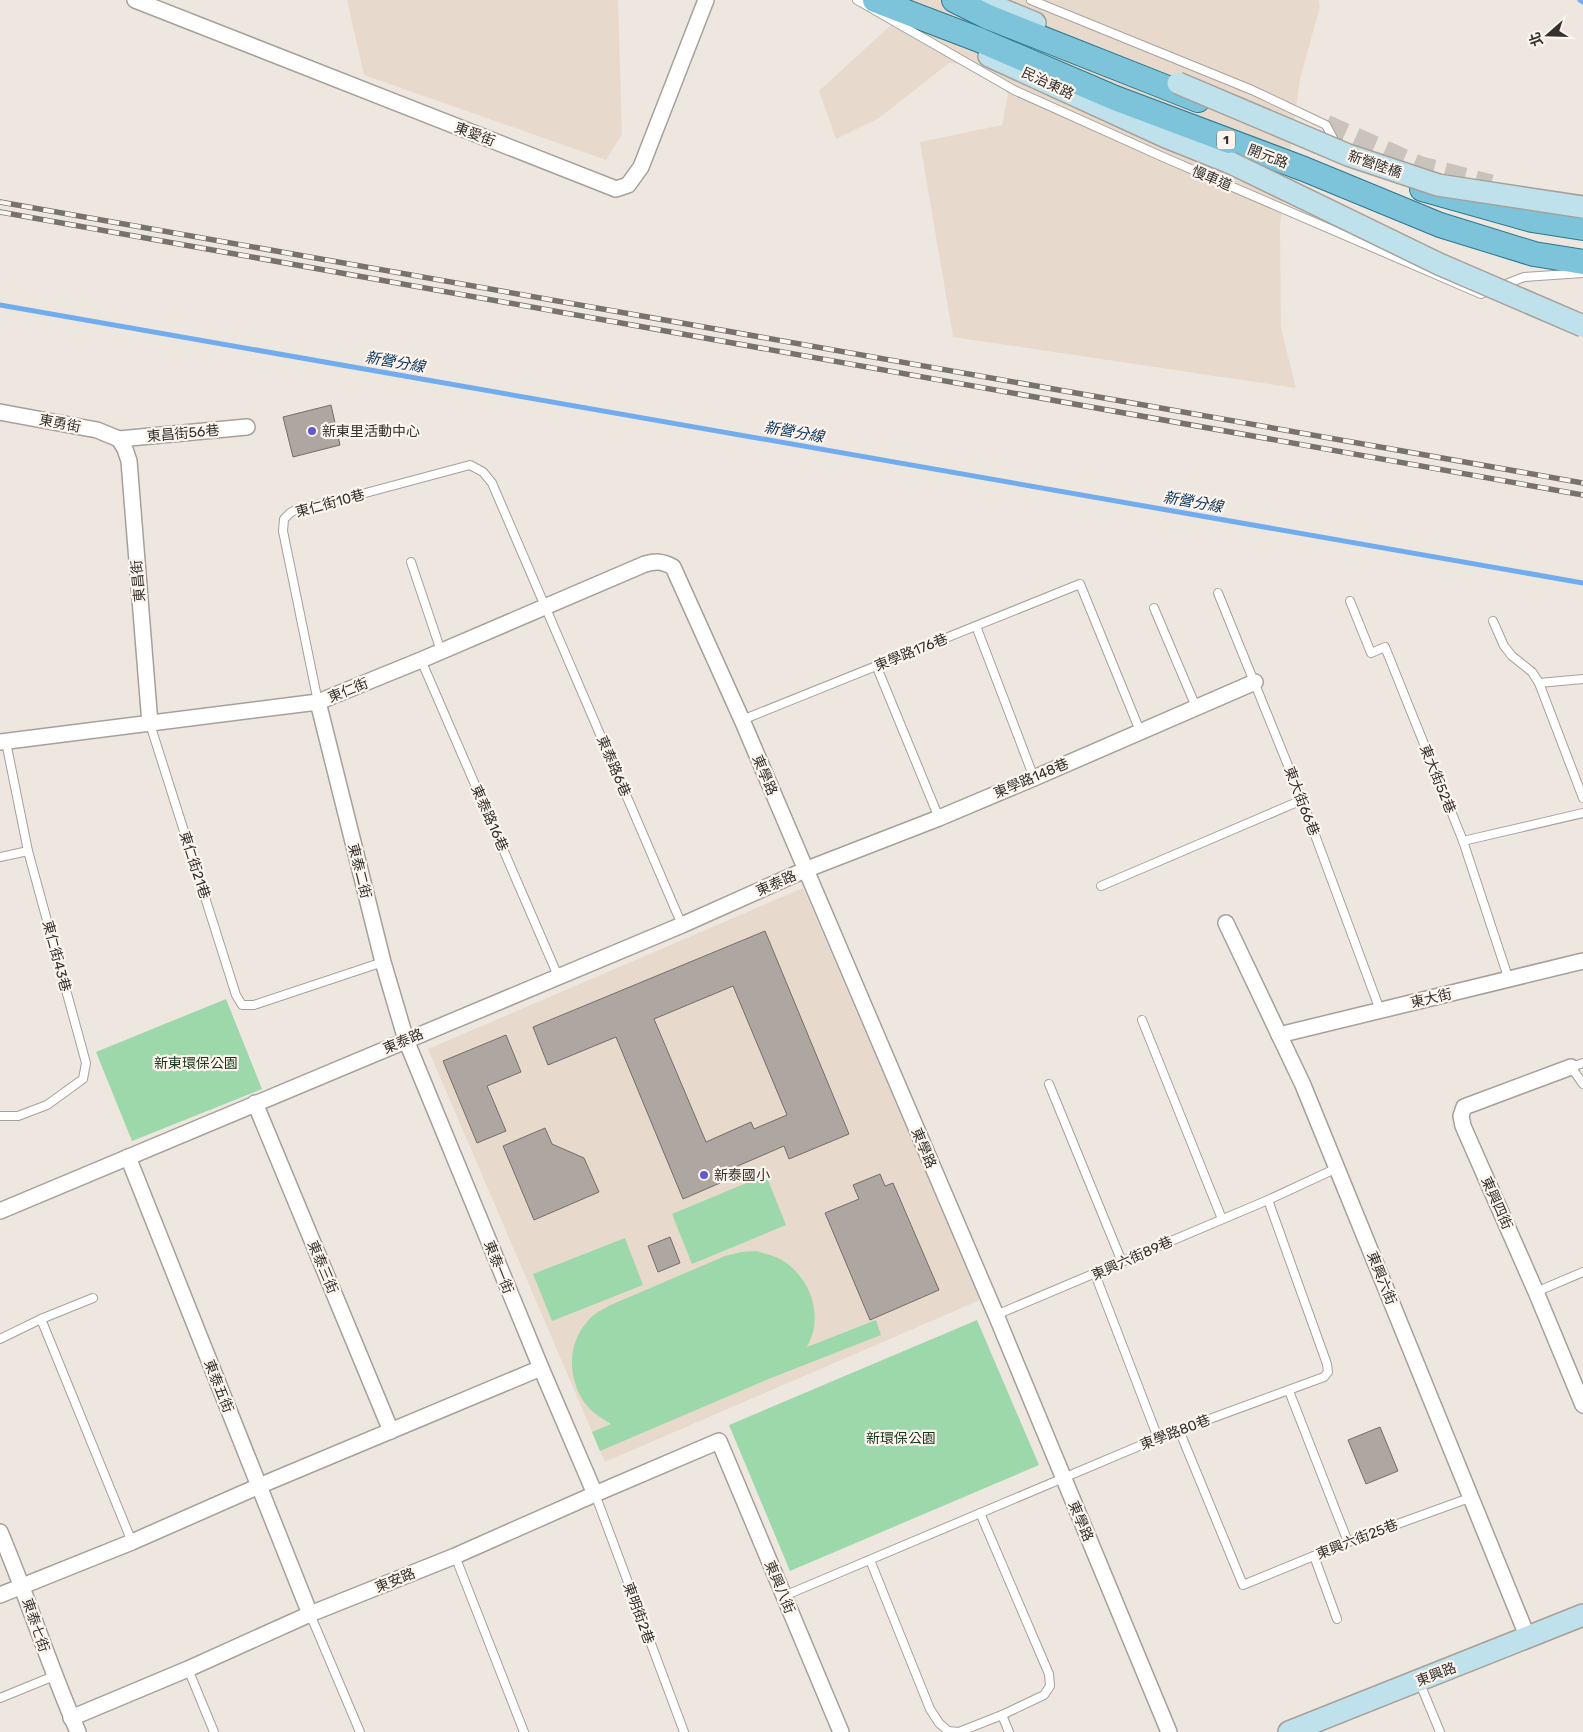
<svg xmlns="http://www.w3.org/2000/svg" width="1583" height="1732" font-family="Rubik,'Noto Sans TC',sans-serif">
<rect width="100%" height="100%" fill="#eee7e0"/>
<g fill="#e7dacd">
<path d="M347,0H618L622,134L606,160L364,75Z"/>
<path d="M912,0H1319L1320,7L1300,79L1280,225L1281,328L1296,388L953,337L920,142L1002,125L1008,94L984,65L949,63L879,118L836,139L819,91L892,24Z"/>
<path d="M803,888L980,1300L605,1462L428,1049Z"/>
</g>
<g fill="#9dd8aa">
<path d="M226,999L262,1089L132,1141L96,1052Z"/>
<path d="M766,1175L786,1225L692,1264L672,1214Z"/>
<path d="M625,1238L643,1285L552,1321L533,1274Z"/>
<path d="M757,1251C765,1254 773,1255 780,1259C805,1273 820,1303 813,1332C812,1337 809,1342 807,1347L876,1320L881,1335L771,1378L600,1451L592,1432L611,1424C601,1418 591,1412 584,1402C568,1378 567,1344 587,1322C594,1313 603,1309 613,1304L725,1256L741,1252Z"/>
<path d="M977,1320L1039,1465L790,1571L729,1425Z"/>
</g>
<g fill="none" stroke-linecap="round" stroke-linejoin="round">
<g stroke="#71acef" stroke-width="5">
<path d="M1580,0L1583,2"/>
<path d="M0,305L1583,583"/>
</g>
</g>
<g fill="#aea7a1" stroke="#746d67" fill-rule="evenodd">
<path d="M331,405L340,445L293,457L283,417Z"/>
<path d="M765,931L849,1134L789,1159L784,1146L717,1175L720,1183L683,1199L616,1037L548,1065L533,1027ZM733,986L787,1115L754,1129L751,1122L706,1142L654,1019Z"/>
<path d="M506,1035L521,1072L487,1086L506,1131L477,1143L443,1061Z"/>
<path d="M545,1128L552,1144L584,1158L599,1192L534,1220L503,1146Z"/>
<path d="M880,1174L885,1186L893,1183L939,1290L870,1320L825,1213L859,1199L853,1185Z"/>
<path d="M670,1237L680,1263L658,1272L648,1246Z"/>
<path d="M1380,1427L1398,1471L1366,1484L1348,1440Z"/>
</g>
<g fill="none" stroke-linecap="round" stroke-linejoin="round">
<path stroke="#c9c3bc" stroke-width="21" stroke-dasharray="21 11" stroke-linecap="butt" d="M1326,125L1421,167L1491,185"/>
<g stroke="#a7a09a" stroke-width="10">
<g id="lane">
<path d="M857,0L1014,90L1163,157L1481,294L1490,290"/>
<path d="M1031,0L1252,90L1326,125L1335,142L1339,143"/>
<path d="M1501,286L1524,277L1583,273"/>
<path d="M411,562L441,651"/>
<path d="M1218,593L1302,800L1380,1010"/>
<path d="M1350,601L1371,653L1385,647L1463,841L1509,980"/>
<path d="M1154,608L1196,707"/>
<path d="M1493,621L1504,646L1512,656L1532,672L1539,683L1583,798"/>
<path d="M976,626L1034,778"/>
<path d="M421,660L558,976"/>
<path d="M876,665L939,818"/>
<path d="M1539,683L1583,679"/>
<path d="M318,702L283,531L284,519L290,513L297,509L358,495L470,465L483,472L492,483L682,925"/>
<path d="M742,720L1080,584L1140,731"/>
<path d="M150,724L236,995L242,1005H254L383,962"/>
<path d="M1463,841L1583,813"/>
<path d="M0,857L28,851"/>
<path d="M1101,886L1302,800"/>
<path d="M1142,1020L1222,1219"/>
<path d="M1583,1063L1571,1067L1583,1084"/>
<path d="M1049,1084L1122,1262"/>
<path d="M0,1116H18L47,1105L83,1079L86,1063L28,851L6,742"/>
<path d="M1095,1274L1158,1438"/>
<path d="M1536,1292L1583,1272"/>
<path d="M996,1315L1268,1200L1337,1168"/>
<path d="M41,1319L132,1542"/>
<path d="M0,1339L41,1319L93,1298"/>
<path d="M1289,1391L1348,1542"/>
<path d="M1179,1430L1243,1585L1348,1542L1472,1497"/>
<path d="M595,1494L684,1732"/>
<path d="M455,1556L524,1732"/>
<path d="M1314,1556L1337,1619"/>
<path d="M870,1560L930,1709L939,1723L948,1731L959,1732L1002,1715L1044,1695L1050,1686L1049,1674L980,1513"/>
<path d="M784,1596L1158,1438L1324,1377L1328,1372L1327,1364L1268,1200"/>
<path d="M310,1614L360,1732"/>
<path d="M188,1669L214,1732"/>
<path d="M1419,1681L1440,1732"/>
<path d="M0,1698L54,1676"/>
<path d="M1002,1715L1009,1732"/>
</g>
</g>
<g stroke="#a7a09a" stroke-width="18">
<g id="street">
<path d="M135,0L616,189L628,185L641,167L706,0"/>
<path d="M0,412L97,430L119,439L247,427"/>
<path d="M119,439L125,449L129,461L150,724"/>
<path d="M318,702L383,962L406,1040L541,1368L595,1494"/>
<path d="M0,742L318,702L421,660L645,564C656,561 662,561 673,567L742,720L996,1315L1169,1732"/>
<path d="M1226,923L1303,1085L1528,1638"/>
<path d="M1279,1035L1583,961"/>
<path d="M1571,1067L1464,1107L1461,1116L1463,1126L1536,1292L1583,1405"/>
<path d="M255,1103L391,1431"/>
<path d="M128,1157L310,1614"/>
<path d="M0,1211L682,925L805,870L939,818L1034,778L1255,682"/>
<path d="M0,1532C28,1598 49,1666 78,1732"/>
<path d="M0,1595L132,1542L259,1486L541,1368"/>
<path d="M71,1718L188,1669L310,1614L455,1556L595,1494L719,1441L841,1732"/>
</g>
</g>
<g stroke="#a7a09a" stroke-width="24">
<g id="secondary">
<path d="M979,0L1035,23"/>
<path d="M989,56L1166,137L1231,163"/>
<path d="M1289,1732L1583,1615"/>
</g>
</g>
<g stroke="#2b768e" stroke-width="26">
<g id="primary">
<path d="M875,0L977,39L1115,98L1304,169L1440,225L1534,254L1583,262"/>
<path d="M954,0L988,17L1198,100"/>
<path d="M1422,189L1532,220L1583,228"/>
</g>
</g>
<use href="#lane" stroke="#fff" stroke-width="8"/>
<use href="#street" stroke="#fff" stroke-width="15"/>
<use href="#secondary" stroke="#bee1ec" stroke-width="21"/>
<use href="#primary" stroke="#7dc3da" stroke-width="24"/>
<g stroke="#76726d" stroke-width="5.5">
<g id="rail">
<path d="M0,202L1583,483"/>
<path d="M0,212L1583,495"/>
</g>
</g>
<use href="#rail" stroke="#fcf4ed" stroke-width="4" stroke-dasharray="11" stroke-linecap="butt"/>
<g stroke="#a7a09a" stroke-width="24" stroke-linecap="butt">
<g id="secondary-bridge">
<path d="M1178,83L1348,155L1438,185L1583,207"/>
<path d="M1231,163L1439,264L1583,326"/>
</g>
</g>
<use href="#secondary-bridge" stroke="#bee1ec" stroke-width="21"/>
</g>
<g fill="#5b5ad2" stroke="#fcf4ed" stroke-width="2">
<circle cx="312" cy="431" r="5"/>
<circle cx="704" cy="1175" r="5"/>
</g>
<g text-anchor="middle" stroke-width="4.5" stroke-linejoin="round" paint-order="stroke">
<rect fill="#fcf4ed" stroke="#706c67" stroke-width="1" x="1217" y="130.5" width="18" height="19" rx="4"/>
<g font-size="12" font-weight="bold" fill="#34312e">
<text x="1226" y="144">1</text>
</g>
<g font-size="14" fill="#34312e" stroke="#fcf4ed">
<text transform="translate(1048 83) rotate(25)" y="5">民治東路</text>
<text transform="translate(475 134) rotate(21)" y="5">東愛街</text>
<text transform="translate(1268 156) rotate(21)" y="5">開元路</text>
<text transform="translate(1375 164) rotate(19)" y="5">新營陸橋</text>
<text transform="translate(1212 178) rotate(23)" y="5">慢車道</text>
<text transform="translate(60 423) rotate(11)" y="5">東勇街</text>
<text transform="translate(183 433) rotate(-5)" y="5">東昌街56巷</text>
<text transform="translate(330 503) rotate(-15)" y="5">東仁街10巷</text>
<text transform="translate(138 581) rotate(-95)" y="5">東昌街</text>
<text transform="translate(911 652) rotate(-22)" y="5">東學路176巷</text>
<text transform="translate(348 690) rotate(-22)" y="5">東仁街</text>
<text transform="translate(614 766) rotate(67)" y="5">東泰路6巷</text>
<text transform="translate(765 775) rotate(67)" y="5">東學路</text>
<text transform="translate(1031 778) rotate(-23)" y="5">東學路148巷</text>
<text transform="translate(1438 779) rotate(68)" y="5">東大街52巷</text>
<text transform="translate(1302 801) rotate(69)" y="5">東大街66巷</text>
<text transform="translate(490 818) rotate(66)" y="5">東泰路16巷</text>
<text transform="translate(195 865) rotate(72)" y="5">東仁街21巷</text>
<text transform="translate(360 871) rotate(76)" y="5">東泰二街</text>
<text transform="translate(776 883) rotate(-24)" y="5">東泰路</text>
<text transform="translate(57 956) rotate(75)" y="5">東仁街43巷</text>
<text transform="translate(1431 998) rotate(-13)" y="5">東大街</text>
<text transform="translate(403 1041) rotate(-23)" y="5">東泰路</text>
<text transform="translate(924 1148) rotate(67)" y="5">東學路</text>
<text transform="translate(1497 1203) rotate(66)" y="5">東興四街</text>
<text transform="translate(1132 1258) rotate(-24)" y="5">東興六街89巷</text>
<text transform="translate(323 1267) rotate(67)" y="5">東泰三街</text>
<text transform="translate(499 1267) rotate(68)" y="5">東泰一街</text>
<text transform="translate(1382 1278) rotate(68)" y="5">東興六街</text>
<text transform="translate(219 1386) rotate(68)" y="5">東泰五街</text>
<text transform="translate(1175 1432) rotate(-21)" y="5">東學路80巷</text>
<text transform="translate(1081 1521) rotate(67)" y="5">東學路</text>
<text transform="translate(1357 1539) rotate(-21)" y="5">東興六街25巷</text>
<text transform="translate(395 1580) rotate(-22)" y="5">東安路</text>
<text transform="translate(780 1587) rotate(67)" y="5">東興八街</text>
<text transform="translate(639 1613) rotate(70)" y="5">東明街2巷</text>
<text transform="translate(36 1625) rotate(71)" y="5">東泰七街</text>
<text transform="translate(1436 1674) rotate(-21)" y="5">東興路</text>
</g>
<g font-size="14" fill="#34312e" stroke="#fcf4ed" text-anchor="start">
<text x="322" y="436">新東里活動中心</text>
<text x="714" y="1180">新泰國小</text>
</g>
<g font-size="14" fill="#15361e" stroke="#fcf4ed">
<text x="196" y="1068">新東環保公園</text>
<text x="901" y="1443">新環保公園</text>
</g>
<g font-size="15" font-style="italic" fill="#05315b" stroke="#fcf4ed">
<text transform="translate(395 362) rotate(10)" y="5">新營分線</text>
<text transform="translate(794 432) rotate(10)" y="5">新營分線</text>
<text transform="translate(1193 502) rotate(10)" y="5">新營分線</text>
</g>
</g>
<g transform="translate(1548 35) rotate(250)" stroke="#fcf4ed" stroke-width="4" paint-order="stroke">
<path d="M0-4L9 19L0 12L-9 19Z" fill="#34312e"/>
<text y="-8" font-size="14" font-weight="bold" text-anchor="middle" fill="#34312e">北</text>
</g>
</svg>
